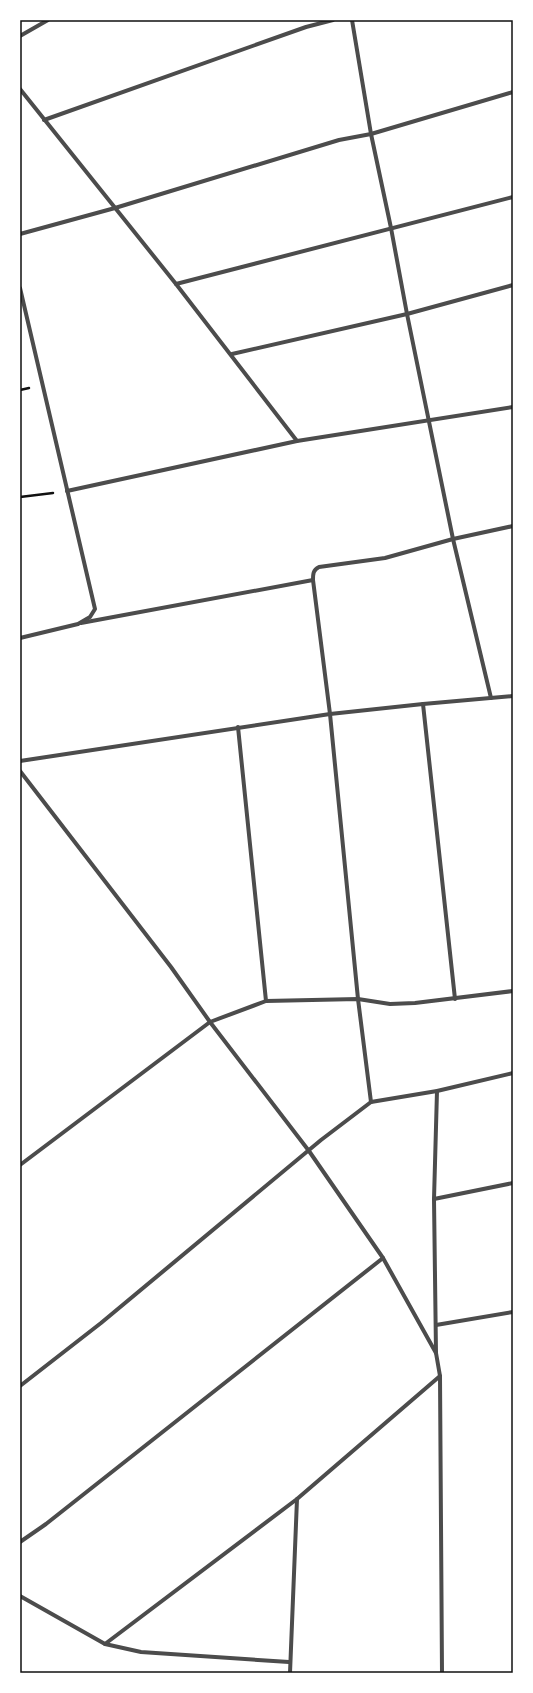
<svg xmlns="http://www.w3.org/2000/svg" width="533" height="1693" font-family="Overpass,sans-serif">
<rect width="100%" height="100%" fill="#fff"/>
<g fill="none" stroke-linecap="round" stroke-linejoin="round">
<g stroke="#111" stroke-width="2.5">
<path d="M20,390L29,388"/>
<path d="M20,497L53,493"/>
</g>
<g stroke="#4c4c4c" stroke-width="4">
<path d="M352,20L371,134L391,228L407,314L453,539L491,698"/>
<path d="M20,36L48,20"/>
<path d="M20,89L176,284L297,441"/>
<path d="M44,120L306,27L333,20"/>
<path d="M20,234L115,208L339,140L371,134L513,92"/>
<path d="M176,284L513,197"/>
<path d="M20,288L95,609L90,617L78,624L20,638"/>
<path d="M232,354L407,314L513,285"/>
<path d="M67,491L297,441L513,407"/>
<path d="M81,623L313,580"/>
<path d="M423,704L455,999"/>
<path d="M238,727L266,1001"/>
<path d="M20,761L330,714L423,704L513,696"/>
<path d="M20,771L171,967L210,1022L309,1151L383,1258L436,1353"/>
<path d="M437,1091L434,1199L436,1353L440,1376L442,1673"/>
<path d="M371,1102L358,999L330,714L313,580C313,574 313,570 319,567L385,558L453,539L513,526"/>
<path d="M20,1165L210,1022L266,1001L358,999L390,1004L415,1003L513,991"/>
<path d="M434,1199L513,1183"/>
<path d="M436,1325L513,1312"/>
<path d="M20,1386L101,1323L321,1140L371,1102L437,1091L513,1073"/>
<path d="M20,1542L46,1524L383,1258"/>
<path d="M20,1596L105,1644L141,1652L289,1662"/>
<path d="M105,1644L297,1499L440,1376"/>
<path d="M290,1673L297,1499"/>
</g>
</g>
<rect width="533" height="1693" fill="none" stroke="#ffffff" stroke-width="42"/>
<rect x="21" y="21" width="491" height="1651" fill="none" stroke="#111" stroke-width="1.5"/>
</svg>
